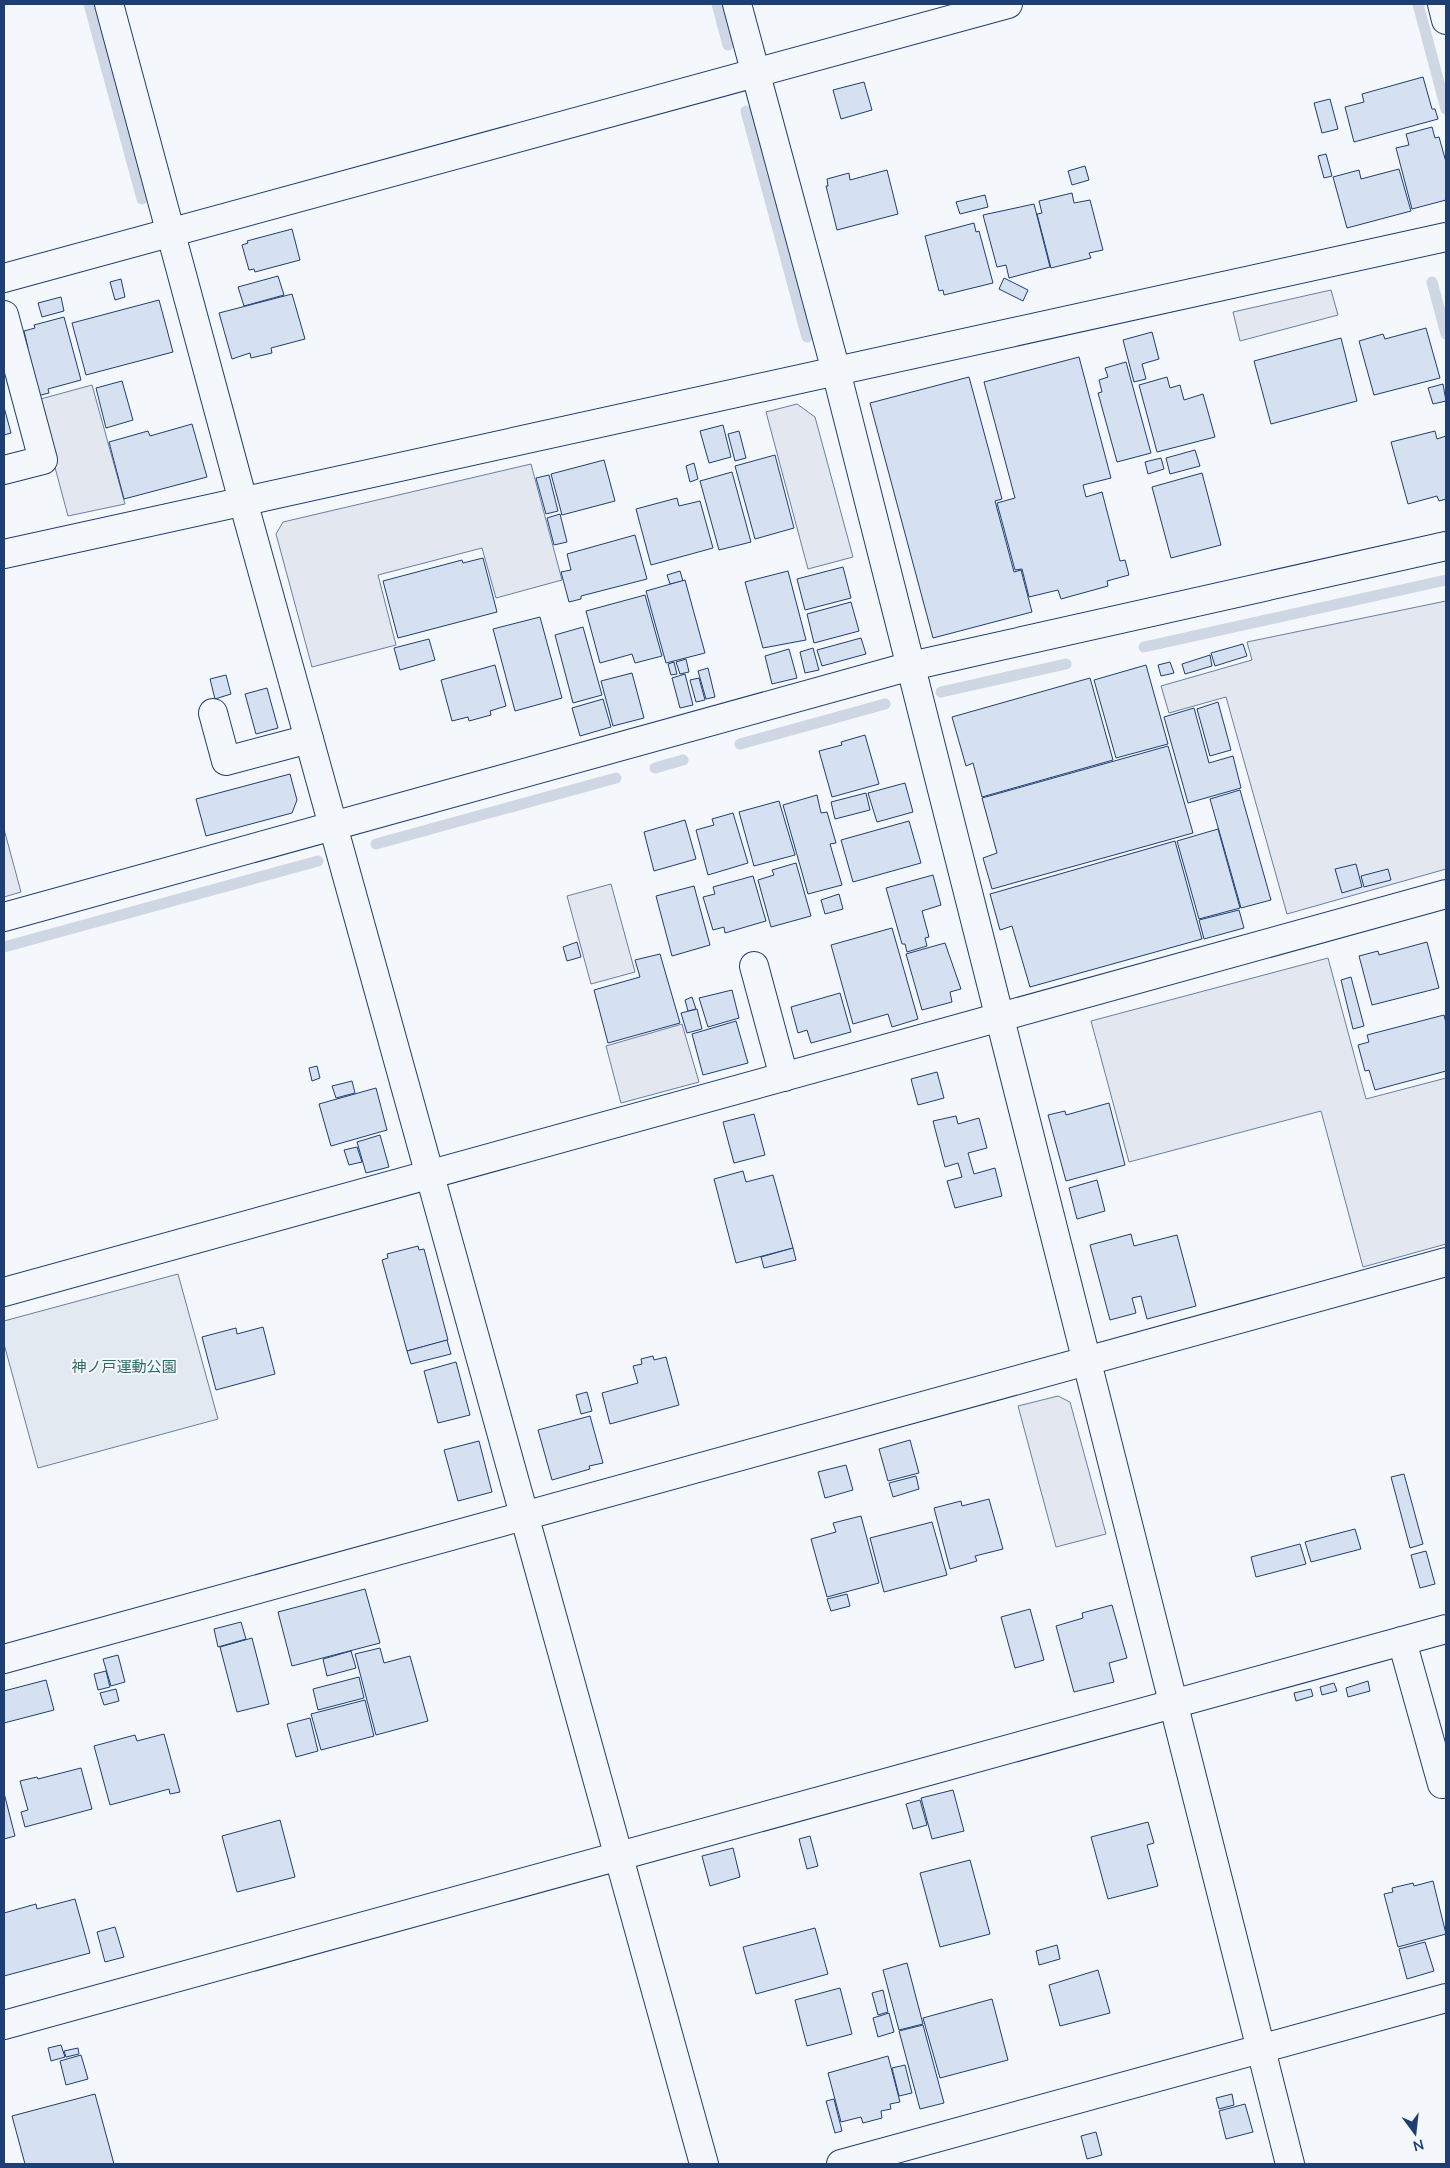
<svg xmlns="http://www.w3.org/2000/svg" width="1450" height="2168" font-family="'Nunito Sans','Noto Sans JP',sans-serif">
<rect width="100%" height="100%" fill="#f4f7fb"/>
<path fill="#e3e9f0" stroke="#687fa3" d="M178,1274L218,1419L38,1468L4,1344V1321Z"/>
<g fill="#e3e8f0" stroke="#687fa3">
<path d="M1331,290L1338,315L1240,341L1233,312Z"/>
<path d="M92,385L125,504L68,516L37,400Z"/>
<path d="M797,404L815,417L853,557L808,569L766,412Z"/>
<path d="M531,464L562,580L496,598L482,548L378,575L396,645L312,667L276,534L283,522Z"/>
<path d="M1446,601V869L1287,914L1226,697L1169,713L1161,686L1252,660L1247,642Z"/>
<path d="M4,829L21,892L4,897Z"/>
<path d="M611,884L635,972L591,984L567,896Z"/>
<path d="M1328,958L1366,1099L1446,1078V1244L1363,1267L1321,1111L1129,1162L1091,1021Z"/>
<path d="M682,1024L699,1082L621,1103L606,1046Z"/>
<path d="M1058,1396L1070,1402L1106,1534L1056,1547L1018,1406Z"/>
</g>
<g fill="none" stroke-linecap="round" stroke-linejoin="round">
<g stroke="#cfd7e4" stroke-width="11">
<path d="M89,4L142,199"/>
<path d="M717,4L728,45"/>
<path d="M1418,4L1446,109"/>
<path d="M746,111L807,337"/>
<path d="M1432,282L1446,334"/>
<path d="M1144,647L1446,580"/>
<path d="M941,692L1066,664"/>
<path d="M740,744L885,704"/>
<path d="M655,768L683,760"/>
<path d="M376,844L616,778"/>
<path d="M4,947L318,861"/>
</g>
</g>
<g fill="#d5e0f0" stroke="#1d3f73">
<path d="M1423,77L1432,109H1435L1438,119L1354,142L1345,107L1364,102L1362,94Z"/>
<path d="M864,82L872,110L841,119L833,90Z"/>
<path d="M1330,99L1338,129L1322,133L1314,103Z"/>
<path d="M1432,127L1435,138L1439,137L1446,162V200L1412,209L1396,148L1409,145L1406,134Z"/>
<path d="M1326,154L1332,176L1324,178L1318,156Z"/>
<path d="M1085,166L1089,180L1072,185L1068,171Z"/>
<path d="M1399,169L1411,211L1347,228L1333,177L1359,170L1361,179Z"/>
<path d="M887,170L898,214L837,230L826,186H828L827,179L849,173L850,180Z"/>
<path d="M1072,193L1074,203L1090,200L1103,250L1089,253L1091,258L1051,268L1037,214L1042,213L1039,201Z"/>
<path d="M985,195L988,207L960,214L956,202Z"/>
<path d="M1034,204L1050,267L1009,278L1006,265L997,267L983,215Z"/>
<path d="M974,223L976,232L979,231L993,283L944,295L943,290L939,291L925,236Z"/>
<path d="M292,229L300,260L255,272L254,269L249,270L242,245L248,243L247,241Z"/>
<path d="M278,276L284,295L244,306L238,287Z"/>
<path d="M1004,278L1028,290L1023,301L999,289Z"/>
<path d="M121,279L125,297L115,300L110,282Z"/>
<path d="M292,294L305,339L271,348L272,353L251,358L250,353L232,359L219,313Z"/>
<path d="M61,297L64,311L42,317L38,303Z"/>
<path d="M159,300L173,352L86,375L72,323Z"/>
<path d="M64,317L81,380L48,389L49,393L37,396L25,349L28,348L24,331L35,328L34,325Z"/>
<path d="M1426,328L1440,378L1374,395L1359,341L1383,334L1385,339Z"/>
<path d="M1152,332L1159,359L1142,364L1146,379L1134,382L1123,340Z"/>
<path d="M1341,338L1357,401L1271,424L1254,361Z"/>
<path d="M1079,357L1111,478L1083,485L1086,497L1102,492L1120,561L1125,560L1129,575L1107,581L1108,586L1061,599L1058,590L1029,597L1022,569L1015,570L997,503L1015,498L984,382Z"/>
<path d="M1126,362L1151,453L1117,462L1098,393L1102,392L1099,380L1108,377L1105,368Z"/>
<path d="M969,377L1002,499L995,501L1014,572L1021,570L1032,612L933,638L870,403Z"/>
<path d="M1167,377L1170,388L1180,385L1184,400L1203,394L1215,437L1157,452L1139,385Z"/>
<path d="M122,381L133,420L106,428L96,388Z"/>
<path d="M1443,384L1446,401L1433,404L1428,388Z"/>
<path d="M4,407L11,433L4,435Z"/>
<path d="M192,424L207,477L124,499L109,442L148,431L150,436Z"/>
<path d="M723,425L731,457L709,463L700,431Z"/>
<path d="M739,431L746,458L735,461L728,434Z"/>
<path d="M1435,431L1437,439L1446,436V499L1439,501L1437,496L1408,504L1391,442Z"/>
<path d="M1195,450L1200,466L1170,474L1166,458Z"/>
<path d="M775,455L794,528L755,539L735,466Z"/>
<path d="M1161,458L1164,469L1148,474L1145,462Z"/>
<path d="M604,460L615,501L562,515L551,474Z"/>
<path d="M694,463L698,479L690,482L686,466Z"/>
<path d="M732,472L751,542L719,550L700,481Z"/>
<path d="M1202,473L1221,545L1171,558L1152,487Z"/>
<path d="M549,475L558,511L546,514L536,478Z"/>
<path d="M677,498L679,506L700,501L713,548L651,565L636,509Z"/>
<path d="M560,514L567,542L554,545L547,518Z"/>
<path d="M635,535L647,579L581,596V599L569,602L561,572L571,570L567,554Z"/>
<path d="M483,558L497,612L398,638L383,581L462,560L463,563Z"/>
<path d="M843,567L851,598L805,610L797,579Z"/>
<path d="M680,571L683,581L670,584L667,575Z"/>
<path d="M788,571L806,640L763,648L745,582Z"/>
<path d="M685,580L705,653L666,663L646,591Z"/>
<path d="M645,595L662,656L635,663L632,654L600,663L586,611Z"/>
<path d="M851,602L859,631L814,643L807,614Z"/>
<path d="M540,617L562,698L515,711L493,629Z"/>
<path d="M583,627L602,695L573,703L555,635Z"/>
<path d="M861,638L866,654L822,666L817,650Z"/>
<path d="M429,639L435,660L400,670L394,648Z"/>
<path d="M1243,644L1247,656L1215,666L1211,653Z"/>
<path d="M813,648L819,670L805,673L800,652Z"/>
<path d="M789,649L797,678L772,684L765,656Z"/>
<path d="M1210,655L1212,666L1185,674L1182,664Z"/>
<path d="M686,659L689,672L680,674L676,662Z"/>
<path d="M674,662L677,674L671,675L668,664Z"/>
<path d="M1170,662L1174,673L1161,676L1158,665Z"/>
<path d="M495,665L506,706L490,711L491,715L469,721L468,717L452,721L441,680Z"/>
<path d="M1146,665L1168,744L1116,758L1094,680Z"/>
<path d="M708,668L715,697L706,699L698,671Z"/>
<path d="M632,673L644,718L613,726L601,681Z"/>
<path d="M685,674L693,705L680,708L672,678Z"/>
<path d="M226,675L231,694L215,699L210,679Z"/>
<path d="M699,678L705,700L696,702L690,680Z"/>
<path d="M1090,678L1113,760L982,797L973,763L966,766L952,717Z"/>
<path d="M267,688L278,728L256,734L245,694Z"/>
<path d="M603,699L611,727L580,736L572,708Z"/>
<path d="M1218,702L1231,750L1210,756L1197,709Z"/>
<path d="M1194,708L1209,763L1233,756L1241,788L1188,803L1164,717Z"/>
<path d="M865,735L879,784L832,797L819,751L842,745L841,742Z"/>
<path d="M1168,746L1193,833L992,889L983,858L997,853L982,798Z"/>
<path d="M290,774L297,800L292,813L206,836L196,799Z"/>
<path d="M905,783L913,812L877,822L868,793Z"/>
<path d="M1240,790L1271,900L1241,908L1210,799Z"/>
<path d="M866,793L870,810L835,819L831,802Z"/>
<path d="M817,795L821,813L827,812L836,843L830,844L842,885L808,894L783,805Z"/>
<path d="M779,801L795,855L754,866L739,812Z"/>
<path d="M733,813L748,863L708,875L696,830L714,825L712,819Z"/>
<path d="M685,820L696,859L654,871L644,832Z"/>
<path d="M909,821L921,863L853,882L841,840Z"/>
<path d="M1218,829L1240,908L1199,919L1177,841Z"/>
<path d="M1175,841L1202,939L1030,987L1012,926L1000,930L990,894Z"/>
<path d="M796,863L811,916L771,927L758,880L774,875L772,870Z"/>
<path d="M1356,864L1362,887L1342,893L1335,869Z"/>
<path d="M1388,869L1391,880L1364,887L1361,876Z"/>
<path d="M933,875L941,905L922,911L929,937L925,938L927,946L907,952L905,944H902L886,888Z"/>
<path d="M753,876L766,921L725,933L724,927L713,930L703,897L715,894L713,887Z"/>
<path d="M694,886L710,945L672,956L656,896Z"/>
<path d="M839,894L843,909L825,914L821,900Z"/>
<path d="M1239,910L1244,928L1204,939L1199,920Z"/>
<path d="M892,928L918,1019L892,1027L888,1014L853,1024L831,945Z"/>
<path d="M577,942L581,957L567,961L563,947Z"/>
<path d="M1427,942L1439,988L1372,1005L1359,956L1378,951L1379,955Z"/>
<path d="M945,943L961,989L950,992L952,1002L922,1010L906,954Z"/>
<path d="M660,954L680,1023L608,1043L594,990L640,977L635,960Z"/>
<path d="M1351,977L1364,1026L1353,1029L1341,980Z"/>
<path d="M732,990L739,1018L708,1027L699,998Z"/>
<path d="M840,993L851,1032L811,1043L807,1030L798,1033L791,1007Z"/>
<path d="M692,997L696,1009L688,1011L685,1000Z"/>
<path d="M697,1009L702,1029L687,1033L681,1013Z"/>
<path d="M1444,1015L1446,1023V1071L1375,1090L1369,1070L1365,1071L1358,1045L1369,1042L1367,1035Z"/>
<path d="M736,1021L748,1063L703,1075L692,1034Z"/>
<path d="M317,1066L320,1078L312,1081L309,1068Z"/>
<path d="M937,1072L944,1098L918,1105L911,1079Z"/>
<path d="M352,1081L355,1093L336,1098L332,1086Z"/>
<path d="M376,1088L387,1130L331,1146L319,1104Z"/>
<path d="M1109,1103L1125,1165L1066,1181L1048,1115L1065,1111L1066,1115Z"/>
<path d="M754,1114L765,1155L734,1163L723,1122Z"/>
<path d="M956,1116L958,1124L979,1118L987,1148L968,1153L974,1174L995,1168L1002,1196L955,1208L947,1181L962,1177L958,1163L945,1167L933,1121Z"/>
<path d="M380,1135L389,1167L366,1173L357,1142Z"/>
<path d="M357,1147L362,1162L349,1165L344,1150Z"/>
<path d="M743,1171L746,1182L773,1175L793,1248L736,1263L714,1179Z"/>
<path d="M1097,1180L1105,1211L1077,1219L1069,1188Z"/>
<path d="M1131,1234L1134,1246L1177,1235L1196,1306L1147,1319L1141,1296L1132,1298L1136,1313L1110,1320L1090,1245Z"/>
<path d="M418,1246L419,1250L424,1249L448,1340L407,1351L382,1260L388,1258L387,1254Z"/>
<path d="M793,1248L796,1260L764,1268L761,1257Z"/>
<path d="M263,1327L275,1374L216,1390L202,1337L236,1328L237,1334Z"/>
<path d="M447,1340L451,1354L411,1364L407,1351Z"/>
<path d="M653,1356L654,1360L666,1357L679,1405L610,1424L602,1393L638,1383L633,1366L642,1364L641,1359Z"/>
<path d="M456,1362L470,1415L438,1423L424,1371Z"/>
<path d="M587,1392L592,1411L581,1414L576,1395Z"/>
<path d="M590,1416L603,1463L589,1466L590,1469L552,1480L538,1430Z"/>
<path d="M910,1440L919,1473L888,1481L879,1449Z"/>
<path d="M479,1441L492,1492L458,1501L444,1450Z"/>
<path d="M846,1465L853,1490L825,1498L818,1472Z"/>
<path d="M1404,1474L1423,1544L1410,1548L1391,1477Z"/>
<path d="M916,1476L919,1489L893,1497L889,1483Z"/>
<path d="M989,1499L1003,1549L975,1556L977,1561L950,1569L934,1508L961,1501L962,1506Z"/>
<path d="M861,1516L879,1583L827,1597L811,1539L836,1532L833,1523Z"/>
<path d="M932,1522L947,1575L884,1592L870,1538Z"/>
<path d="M1355,1529L1361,1549L1311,1562L1305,1542Z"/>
<path d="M1300,1544L1306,1564L1256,1577L1251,1557Z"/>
<path d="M1426,1551L1435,1584L1420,1588L1411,1555Z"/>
<path d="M365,1589L380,1643L292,1666L278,1612Z"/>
<path d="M847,1594L850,1606L831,1611L827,1599Z"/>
<path d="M1112,1605L1127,1658L1109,1663L1114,1682L1074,1692L1056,1626L1083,1618L1082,1613Z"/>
<path d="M1030,1609L1044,1660L1015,1668L1001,1617Z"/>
<path d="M241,1622L246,1639L218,1647L214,1629Z"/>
<path d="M252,1638L269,1704L237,1712L220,1647Z"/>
<path d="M380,1648L384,1663L410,1656L428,1721L376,1735L355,1654Z"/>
<path d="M351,1651L356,1668L327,1676L323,1659Z"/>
<path d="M118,1655L125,1682L111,1686L103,1659Z"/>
<path d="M106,1671L110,1687L98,1690L94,1674Z"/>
<path d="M359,1677L364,1698L318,1710L313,1689Z"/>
<path d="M46,1680L54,1710L4,1723V1691Z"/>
<path d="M1368,1681L1370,1691L1348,1697L1346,1688Z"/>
<path d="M1334,1683L1337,1691L1322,1695L1320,1687Z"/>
<path d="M116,1689L119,1701L104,1705L100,1693Z"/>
<path d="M1311,1689L1313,1696L1296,1701L1294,1693Z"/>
<path d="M365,1700L374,1736L321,1750L311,1714Z"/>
<path d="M310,1718L318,1751L296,1757L287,1724Z"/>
<path d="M164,1734L180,1792L170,1794L169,1789L110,1805L94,1746L135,1735L137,1741Z"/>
<path d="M81,1768L92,1809L25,1827L21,1812L28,1810L20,1781L37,1777L38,1779Z"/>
<path d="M953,1790L964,1831L932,1839L921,1798Z"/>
<path d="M4,1793L15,1836L4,1839Z"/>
<path d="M920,1800L927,1825L913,1829L906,1804Z"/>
<path d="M280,1820L295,1877L237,1892L222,1836Z"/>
<path d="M1148,1822L1154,1843L1147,1845L1158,1886L1108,1899L1091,1837Z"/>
<path d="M810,1836L818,1866L807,1869L799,1839Z"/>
<path d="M733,1848L740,1877L710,1886L702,1856Z"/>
<path d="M970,1860L990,1934L940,1947L920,1873Z"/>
<path d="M1433,1881L1446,1934L1398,1947L1384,1894L1393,1892L1392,1888L1413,1883L1414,1886Z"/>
<path d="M75,1899L90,1953L4,1976V1913L36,1904L37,1909Z"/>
<path d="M115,1927L124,1957L105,1962L97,1932Z"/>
<path d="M815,1928L828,1974L756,1994L743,1947Z"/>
<path d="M1425,1942L1434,1971L1407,1979L1399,1949Z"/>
<path d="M1057,1945L1060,1959L1039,1965L1036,1951Z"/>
<path d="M907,1963L923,2024L899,2030L883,1970Z"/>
<path d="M1098,1970L1110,2013L1060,2026L1049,1985Z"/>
<path d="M840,1988L852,2034L807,2046L795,2000Z"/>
<path d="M883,1990L888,2012L878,2015L872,1993Z"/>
<path d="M992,1999L1008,2060L940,2078L923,2018Z"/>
<path d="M889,2013L894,2032L878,2037L873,2018Z"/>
<path d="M923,2025L944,2103L920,2109L899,2031Z"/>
<path d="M61,2045L65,2057L51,2061L48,2048Z"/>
<path d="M78,2048L79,2054L66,2057L64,2051Z"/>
<path d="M81,2055L88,2079L66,2085L60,2061Z"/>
<path d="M888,2056L900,2102L890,2104L891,2109L881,2111L882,2118L863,2123L861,2117L841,2122L828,2073Z"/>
<path d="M905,2065L912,2093L899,2096L892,2068Z"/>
<path d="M95,2094L114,2164H25L12,2116Z"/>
<path d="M1232,2094L1234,2105L1219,2109L1216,2098Z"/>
<path d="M834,2099L842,2131L835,2133L826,2101Z"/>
<path d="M1245,2104L1253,2132L1226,2139L1219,2111Z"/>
<path d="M1096,2132L1102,2155L1087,2159L1081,2136Z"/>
</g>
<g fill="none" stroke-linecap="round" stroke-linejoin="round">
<g stroke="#1d3f73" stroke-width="30">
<g id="minor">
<path d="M109,4L243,501L704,2164"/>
<path d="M737,4L836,371L1290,2164"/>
<path d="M1442,4L1446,20"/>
<path d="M4,278L1008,4"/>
<path d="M4,315L43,460L4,470"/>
<path d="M4,554L1446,237"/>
<path d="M213,713L226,761L309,739"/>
<path d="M4,917L911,666L1446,546"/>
<path d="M754,966L784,1077"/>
<path d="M4,1292L1446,894"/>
<path d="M1402,1641L1442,1784"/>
<path d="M4,1659L1446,1262"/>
<path d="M4,2025L1446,1629"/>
<path d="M841,2164L1446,1998"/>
</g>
</g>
<use href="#minor" stroke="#f4f7fb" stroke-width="28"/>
</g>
<g text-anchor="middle" stroke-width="4" stroke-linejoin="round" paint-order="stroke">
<g font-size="15" fill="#2c6c60" stroke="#f4f7fb">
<text x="124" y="1372">神ノ戸運動公園</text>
</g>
</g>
<rect width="1450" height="2168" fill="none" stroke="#1d3f73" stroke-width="10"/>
<g transform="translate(1415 2133) rotate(165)" stroke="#f4f7fb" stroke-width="4" paint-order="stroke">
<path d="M0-4L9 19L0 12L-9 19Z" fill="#1d3f73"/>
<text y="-8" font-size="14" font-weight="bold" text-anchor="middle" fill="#1d3f73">N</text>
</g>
</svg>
